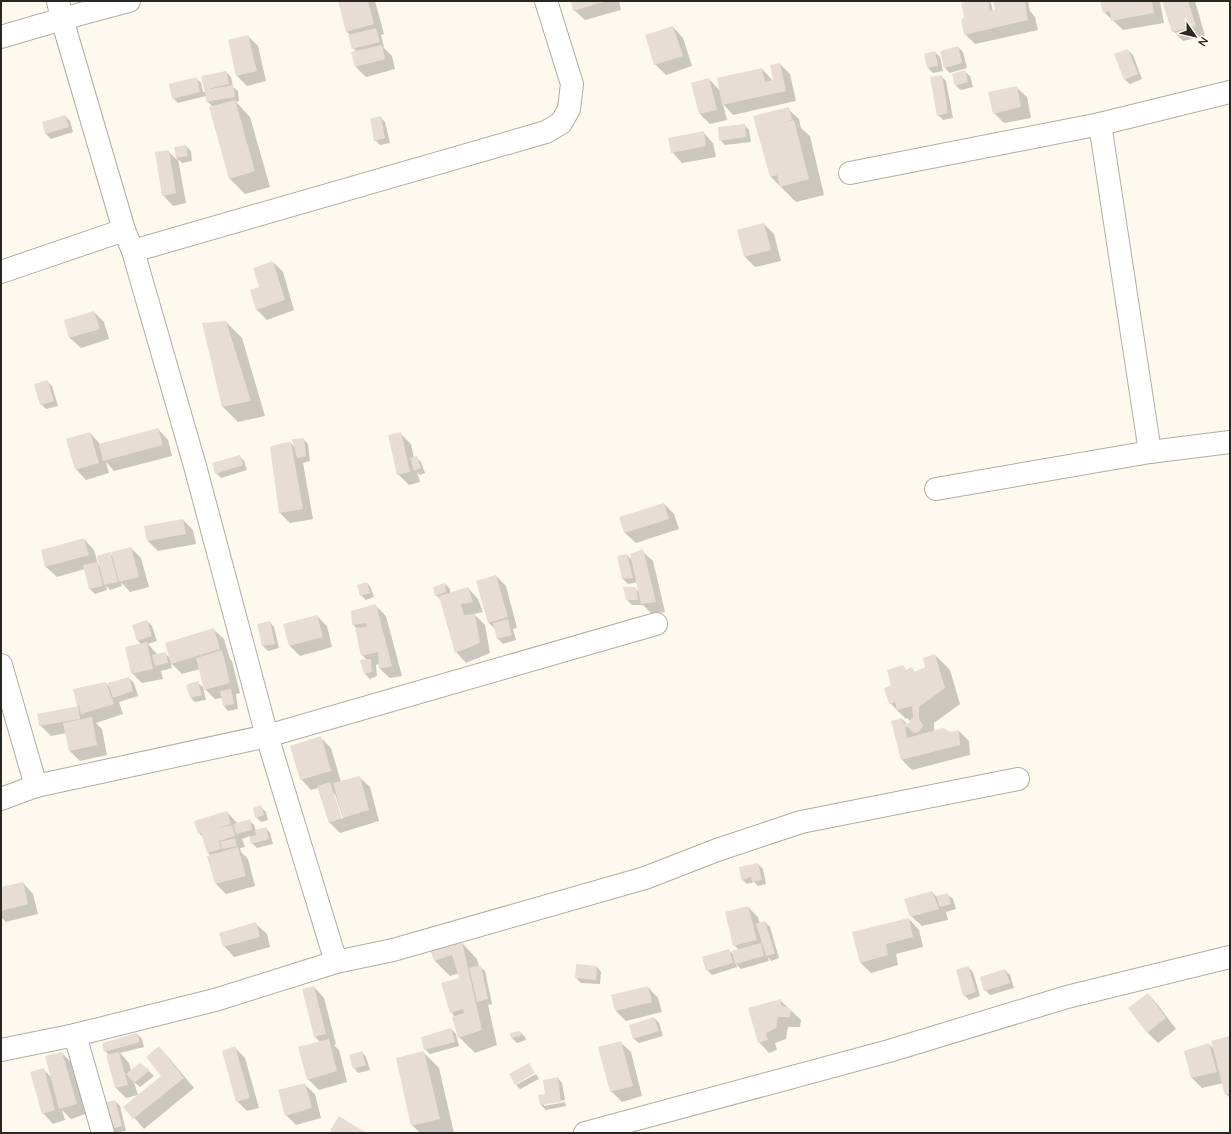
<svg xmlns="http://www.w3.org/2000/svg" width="1231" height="1134" font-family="Mulish,sans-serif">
<rect width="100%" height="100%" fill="#fef9ee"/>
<g fill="#0003" fill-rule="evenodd">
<path d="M339,1H375L384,34L381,35L384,47H383L392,56L395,69L366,77L356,67L352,53L357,52L353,48L350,35L347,32Z"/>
<path d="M572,1H619L621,10L585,20L574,10Z"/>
<path d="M975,1H989L991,3L993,12H997L994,1H1028L1030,11L1035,17L1038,30L975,44L965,34V17Z"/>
<path d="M1101,1H1160L1164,23L1123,30L1104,12Z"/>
<path d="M1163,1H1195L1205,36L1183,41L1173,31Z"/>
<path d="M673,27L683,38L692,66L666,75L655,64Z"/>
<path d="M248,36L258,46L266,81L247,86L237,76Z"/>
<path d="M958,47L963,52L967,68L950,73L945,68Z"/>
<path d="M1128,50L1133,55L1142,79L1130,84L1125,80Z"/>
<path d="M935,52L940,57L943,71L933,73L928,68L925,54Z"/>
<path d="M780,64L790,74L796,101L733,115L723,104L727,120L710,124L700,114L709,79L720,91L762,69L774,82Z"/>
<path d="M226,72L231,77L233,87L238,91L239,101L236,102L250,117L270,187L245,194L229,178L213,107L207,101L206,96L178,103L173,98L196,78L201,83L203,92H205L202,77Z"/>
<path d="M965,72L970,76L973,87L961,90L956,86Z"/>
<path d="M941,76L946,81L953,118L943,120L938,115Z"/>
<path d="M1016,87L1027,97L1031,118L1004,123L994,113Z"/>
<path d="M788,109L799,119L801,128L810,136L824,195L796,202L771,177L758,129Z"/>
<path d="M65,116L70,121L73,132L51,139L46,134Z"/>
<path d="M380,117L385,122L390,143L380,145L375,140Z"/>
<path d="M744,125L749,130L751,142L725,145L720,140Z"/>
<path d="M703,132L713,143L716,157L682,163L672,152Z"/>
<path d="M186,146L191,151L192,161L182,163L178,159L186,203L173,206L163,195L168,151L177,160L175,148Z"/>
<path d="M764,224L774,234L781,261L755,267L745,257L738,231Z"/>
<path d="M273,262L283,272L294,310L267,320L257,310L251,291L260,288Z"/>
<path d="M94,312L104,322L109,339L81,348L70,338L65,320Z"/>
<path d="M226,322L242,338L265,416L238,422L223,407Z"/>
<path d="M47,381L52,386L58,406L46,409L41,404Z"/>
<path d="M158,429L168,440L172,456L114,471L106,462L109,473L86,480L76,469L90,433L100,444Z"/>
<path d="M400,433L411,444L414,458L416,457L421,462L425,473L420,475L417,472L420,482L409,485L398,474Z"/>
<path d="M303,439L308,444L310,461L303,463L313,519L290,523L280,513L271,448L291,443L295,448Z"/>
<path d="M239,456L244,461L247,470L221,478L216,473Z"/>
<path d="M664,504L674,514L679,529L636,543L625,533L621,518Z"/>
<path d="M183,520L193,530L196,544L158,551L148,541L145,527Z"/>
<path d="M84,539L94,550L98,564L101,567L110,554L114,557L131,548L141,558L149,587L130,592L121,582L122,586L110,590L106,586L107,590L95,594L90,589L85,569L57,577L46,567L42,551Z"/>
<path d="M642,551L653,561L665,612L652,614L643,605H632L627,600L635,588L640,593L638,582L628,584L623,579L627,555L633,561Z"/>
<path d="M496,576L506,586L517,628L513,629L516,640L503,644L498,639L496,630L489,623L477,581Z"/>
<path d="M367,583L371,588L374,597L366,600L361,595Z"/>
<path d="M445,584L450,589V594L468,588L478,599L483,612L474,614L485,625L490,653L466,663L456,652L441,600L436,595Z"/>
<path d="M375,605L386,616L402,676L390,678L379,668V664L376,665L377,676L370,679L365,674L367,660L362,655L358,629L353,625L352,612Z"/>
<path d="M317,616L327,626L332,647L300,656L290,646Z"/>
<path d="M147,621L152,626L157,641L148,644L158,655L165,653L170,658L213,629L224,639L230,659L232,661L240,693L236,694L238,709L228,711L224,706L222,698L215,699L205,689L200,669L182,674L171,663L172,668L161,671L163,679L142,683L132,673L141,644L138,641Z"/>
<path d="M270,622L274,627L279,648L268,651L263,646Z"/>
<path d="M935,655L950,670L960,704L934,723V732L950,733L959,731L969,741L970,755L912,770L902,760V719L907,724H910L911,722L907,718L906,719L890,703L892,686L903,666L907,671L912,669L916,673L926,667Z"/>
<path d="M129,678L134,683L138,696L119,702L123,714L96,723L102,729L107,755L80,761L70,751L66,733L51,736L40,725L78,707L74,690L106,683L111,688Z"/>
<path d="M198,683L203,687L206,700L195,702L190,697Z"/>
<path d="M321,738L331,748L341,782L359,777L370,787L379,821L340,833L329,822L318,788L311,790L301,779ZM333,794H335L343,818L341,819Z"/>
<path d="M261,807L266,812L268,820L261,822L256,817Z"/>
<path d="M227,812L238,824L249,820L254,825L256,831L266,828L270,833L273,844L257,848L252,843L250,836L242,839L245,847L240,848L241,852L248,859L255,886L226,894L216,884L211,856L207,852L204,838L199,833Z"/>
<path d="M758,864L763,869L766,884L758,886L754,882L747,884L742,879Z"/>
<path d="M23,883L33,894L38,914L6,922L1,917V888Z"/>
<path d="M932,892L937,897L948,895L953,899L956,909L946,912L948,920L922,926L911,916Z"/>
<path d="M748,907L758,917L760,924L765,922L770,927L779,958L771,961L768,957L769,961L741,969L736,964L737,967L712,975L707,970L729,950L734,955L739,950L734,945Z"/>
<path d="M909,919L919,930L923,947L896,954L898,965L871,973L860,962Z"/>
<path d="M256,924L267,934L270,947L234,957L224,946Z"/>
<path d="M462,943L477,959L479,966L485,971L492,1004L488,1005L497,1045L475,1053L459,1037L455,1017L451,1012L460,978L459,973L450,976L435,961Z"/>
<path d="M597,967L601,972L600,984L581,983L576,978Z"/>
<path d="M968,967L973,972L980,996L969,1000L964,995Z"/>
<path d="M1005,970L1010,975L1014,988L990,995L985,990Z"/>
<path d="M314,987L324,998L336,1044L334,1045L339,1050L347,1082L319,1090L308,1079L320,1042L315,1037L303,990Z"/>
<path d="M648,987L658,998L662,1012L626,1021L616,1011Z"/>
<path d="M1148,994L1158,1005L1176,1029L1158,1043L1147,1032Z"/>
<path d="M780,1000L801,1020L800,1027H788L786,1039L775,1043L777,1050L769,1053L759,1042Z"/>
<path d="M654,1018L659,1023L663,1036L639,1043L634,1039Z"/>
<path d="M451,1029L456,1034L459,1046L430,1054L425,1049Z"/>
<path d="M520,1032L525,1037L526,1040L517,1043L512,1038L511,1034Z"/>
<path d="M137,1034L142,1039L144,1047L120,1053L129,1063L131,1071H149L154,1076L140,1087L134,1082L138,1095L126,1098L116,1088L109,1055L105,1051Z"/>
<path d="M1230,1038V1098L1226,1094L1223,1083L1202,1088L1192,1078L1185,1051L1209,1044L1215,1050Z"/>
<path d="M620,1042L631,1052L642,1096L622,1102L611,1091Z"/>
<path d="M158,1047L169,1058L194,1088L144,1129L125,1107L163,1076Z"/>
<path d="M235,1048L245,1058L259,1108L247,1111L237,1101Z"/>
<path d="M362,1052L366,1057L370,1070L358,1073L354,1068Z"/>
<path d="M62,1053L72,1063L86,1114L71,1119L62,1110L65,1120L53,1124L43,1113V1069L52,1078Z"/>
<path d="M424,1053L439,1068L454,1133H420L412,1125Z"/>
<path d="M536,1074L539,1079L520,1089L516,1085Z"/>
<path d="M558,1078L562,1083L565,1100L544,1104V1106L565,1102L566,1106L546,1110L541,1105Z"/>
<path d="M304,1084L315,1094L321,1118L296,1125L286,1115Z"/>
<path d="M115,1101L120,1106L126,1131L113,1133Z"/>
</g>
<g fill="#e7ddd5">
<path d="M338,1H368L374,24L346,32Z"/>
<path d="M571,1H607L573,11Z"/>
<path d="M971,1H988L990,11L980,13L995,10L993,1H1025L1028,20L964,35L961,20L964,17L961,3Z"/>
<path d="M1100,1H1152L1154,13L1111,21L1110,11L1103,13Z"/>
<path d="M1162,1H1188L1196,26L1172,32Z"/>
<path d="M673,26L683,56L654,65L645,35Z"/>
<path d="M376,28L380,42L352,49L348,35Z"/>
<path d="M248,35L257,71L236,76L228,40Z"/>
<path d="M382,45L385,59L355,67L351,52Z"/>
<path d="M958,46L962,63L944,68L940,51Z"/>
<path d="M1128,49L1138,74L1124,80L1114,54Z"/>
<path d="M935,51L938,66L927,68L924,54Z"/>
<path d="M780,63L786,91L722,105L717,78L762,68L765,82L773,80L770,65Z"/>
<path d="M965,70L968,82L955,86L952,74Z"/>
<path d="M226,71L229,84L204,90L201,76Z"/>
<path d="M942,75L948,113L937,116L930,77Z"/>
<path d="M197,77L200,92L172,99L169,84Z"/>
<path d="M709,78L717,110L699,114L691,83Z"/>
<path d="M233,85L235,97L206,102L205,90Z"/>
<path d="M1017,86L1021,107L993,114L988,92Z"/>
<path d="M235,100L255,171L229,179L209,107Z"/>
<path d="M789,107L792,120L777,124L794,120L809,179L780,187L777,175L770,177L753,116Z"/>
<path d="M65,115L69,127L45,134L42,122Z"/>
<path d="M381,116L385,138L374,141L370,119Z"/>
<path d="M745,124L746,137L719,141L718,127Z"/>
<path d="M704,131L706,146L671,153L668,138Z"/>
<path d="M186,145L188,156L176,158L174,147Z"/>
<path d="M169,150L176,193L162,196L155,152Z"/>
<path d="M764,223L771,250L744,257L737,230Z"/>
<path d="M273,261L285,300L256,310L250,290L259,287L253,268Z"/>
<path d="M94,311L100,329L69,338L64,320Z"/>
<path d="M226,321L251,401L222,407L202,323Z"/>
<path d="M48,380L54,401L40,405L34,384Z"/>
<path d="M158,428L163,445L103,461L99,444Z"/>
<path d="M90,432L99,463L75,470L66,439Z"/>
<path d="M401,432L410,472L397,475L388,435Z"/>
<path d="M304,438L306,456L297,458L292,439Z"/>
<path d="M291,442L303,509L279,513L270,447L282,443Z"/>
<path d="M240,455L243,465L215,474L212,463Z"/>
<path d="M417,456L421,468L414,471L410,458Z"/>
<path d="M664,503L669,519L624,533L619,517Z"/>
<path d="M183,519L186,534L147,541L144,526Z"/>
<path d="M84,538L89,555L45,567L41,550Z"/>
<path d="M131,547L139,577L119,582L111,552Z"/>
<path d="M643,549L656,602L641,604L630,554Z"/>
<path d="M110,552L118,582L104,585L97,556Z"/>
<path d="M627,554L633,578L622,579L617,556Z"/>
<path d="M97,562L103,586L89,589L83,565Z"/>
<path d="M496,575L508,617L488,623L476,581Z"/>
<path d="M367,582L370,593L360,596L357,585Z"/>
<path d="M445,583L446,592L435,596L433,587Z"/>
<path d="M468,587L473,602L461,604L464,615L475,614L480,643L455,653L439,596Z"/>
<path d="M623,587H636L638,600H626Z"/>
<path d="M376,604L392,666L379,669L378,652L361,656L355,628L366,627L367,623L352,625L351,611Z"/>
<path d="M317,615L323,637L289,646L283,624Z"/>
<path d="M508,619L512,635L497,639L493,623Z"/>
<path d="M147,620L152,636L137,641L132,625Z"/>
<path d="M270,621L275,644L262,646L257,624Z"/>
<path d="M214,628L220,649L171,664L165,643Z"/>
<path d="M147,642L153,669L131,674L125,647Z"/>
<path d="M222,650L230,683L204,690L196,658Z"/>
<path d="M166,652L168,663L155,666L152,655Z"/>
<path d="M935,654L945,688L919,707V719L923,725L922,728L918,732L915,733L910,730L908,727H905L907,738L943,728L950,732L959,730L960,745L901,760L891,721L902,718L904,724L909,723L911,719L913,718L912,706L897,710L895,702L889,704L884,688L891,685L887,670L903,665L906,670L912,667L914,672L925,667L923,658Z"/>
<path d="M371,659L372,672L364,674L360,660Z"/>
<path d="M129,677L133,691L113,698L108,683Z"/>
<path d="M198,681L202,695L190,698L186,685Z"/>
<path d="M106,682L114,704L81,714L79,705L77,706L73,689Z"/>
<path d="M231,689L234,704L223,706L220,691Z"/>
<path d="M78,706L80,719L39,726L37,714Z"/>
<path d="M92,717L97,745L69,751L63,723Z"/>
<path d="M321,736L331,771L300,780L290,746Z"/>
<path d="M360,776L369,810L343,818L333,783Z"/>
<path d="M330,782L342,818L329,823L317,786Z"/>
<path d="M261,805L264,815L255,818L253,808Z"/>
<path d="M227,811L231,824L216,829L232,825L235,836L219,841L221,849L207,853L201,833L198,834L194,821Z"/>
<path d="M250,819L252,830L236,834L233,824Z"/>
<path d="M266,827L269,839L251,844L249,837L256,835L255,830Z"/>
<path d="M235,838L237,846L222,849L220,842Z"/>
<path d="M238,847L246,876L215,884L207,856Z"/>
<path d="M758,863L762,880L752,882L751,877L741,880L739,867Z"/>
<path d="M23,882L28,904L1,911V887Z"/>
<path d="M932,891L939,909L910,917L904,899Z"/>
<path d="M948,893L951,904L940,907L936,896Z"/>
<path d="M748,906L757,940L733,946L725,912Z"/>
<path d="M909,918L913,937L886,944L888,955L860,963L852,932Z"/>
<path d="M765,921L775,954L766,956L756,924Z"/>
<path d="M256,922L260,937L223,947L219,933Z"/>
<path d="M462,942L482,1030L458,1038L452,1017L464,1013L463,1009L450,1013L441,983L459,978L452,955L434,961L430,950Z"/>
<path d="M761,943L764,956L735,964L732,951Z"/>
<path d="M729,949L733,963L706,971L702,957Z"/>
<path d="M576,964L597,966L596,980L575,978Z"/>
<path d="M481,965L488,999L477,1002L469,968Z"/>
<path d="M968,966L976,992L963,996L956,970Z"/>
<path d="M1005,969L1010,983L984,991L980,977Z"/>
<path d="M314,986L326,1034L314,1037L302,989Z"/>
<path d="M648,986L652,1002L615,1011L611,995Z"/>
<path d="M1148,993L1166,1018L1147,1033L1128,1008Z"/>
<path d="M781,999V1005L791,1009L790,1017H778L776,1028L766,1033L768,1040L758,1043L748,1008Z"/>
<path d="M654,1017L659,1031L633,1039L629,1025Z"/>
<path d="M451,1028L455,1042L424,1050L421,1037Z"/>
<path d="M520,1031L521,1036L511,1038L510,1033Z"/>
<path d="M137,1033L140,1042L104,1052L102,1043Z"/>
<path d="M1230,1036V1093L1225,1095L1211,1041Z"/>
<path d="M329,1039L337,1071L307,1080L298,1047Z"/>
<path d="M621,1041L633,1086L610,1092L598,1047Z"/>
<path d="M1209,1043L1217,1072L1191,1078L1184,1051Z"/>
<path d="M159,1046L184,1078L133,1119L123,1107L161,1076L146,1057Z"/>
<path d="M235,1046L250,1098L236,1102L222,1051Z"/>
<path d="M362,1051L366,1065L353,1069L349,1055Z"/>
<path d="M424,1051L440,1119L411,1126L396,1058Z"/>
<path d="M62,1052L77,1104L59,1109L45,1056Z"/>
<path d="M119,1052L128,1085L115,1088L106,1055Z"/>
<path d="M140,1063L150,1070L134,1083L126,1074Z"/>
<path d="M529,1063L535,1073L515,1085L509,1074Z"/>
<path d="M44,1068L55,1110L42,1114L30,1072Z"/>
<path d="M558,1077L561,1102L540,1105L538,1095L545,1094L543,1080Z"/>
<path d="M305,1083L312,1108L285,1116L278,1090Z"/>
<path d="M115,1100L122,1126L108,1130L102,1103Z"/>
<path d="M339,1116L366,1133H334L330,1131Z"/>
</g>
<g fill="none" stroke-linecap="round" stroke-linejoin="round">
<g stroke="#b1ada2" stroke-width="24">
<g id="minor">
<path d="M58,1L62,19L124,230L133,251L195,466L267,736L336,962"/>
<path d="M1,37L62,19L129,1"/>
<path d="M1100,124L1150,452"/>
<path d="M850,173L1100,124L1230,92"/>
<path d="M133,251L546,132L561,123L569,109L572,84L546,1"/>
<path d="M1,272L124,230"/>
<path d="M936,489L1150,452L1230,442"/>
<path d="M1,665L36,786"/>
<path d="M1,799L36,786L267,736L656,624"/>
<path d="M75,1035L103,1133"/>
<path d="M1,1050L75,1035L215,1000L336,962L393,950L645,878L717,850L801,822L1018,779"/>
<path d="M585,1133L889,1051L1067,997L1230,957"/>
</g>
</g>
<use href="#minor" stroke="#fff" stroke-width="22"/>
</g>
<rect width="1231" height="1134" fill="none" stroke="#292723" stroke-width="4"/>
<g transform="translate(1195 36) rotate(124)" stroke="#fef9ee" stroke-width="3" paint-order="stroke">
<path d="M0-3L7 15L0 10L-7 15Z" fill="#292723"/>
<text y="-6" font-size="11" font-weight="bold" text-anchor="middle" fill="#292723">N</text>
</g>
</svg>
